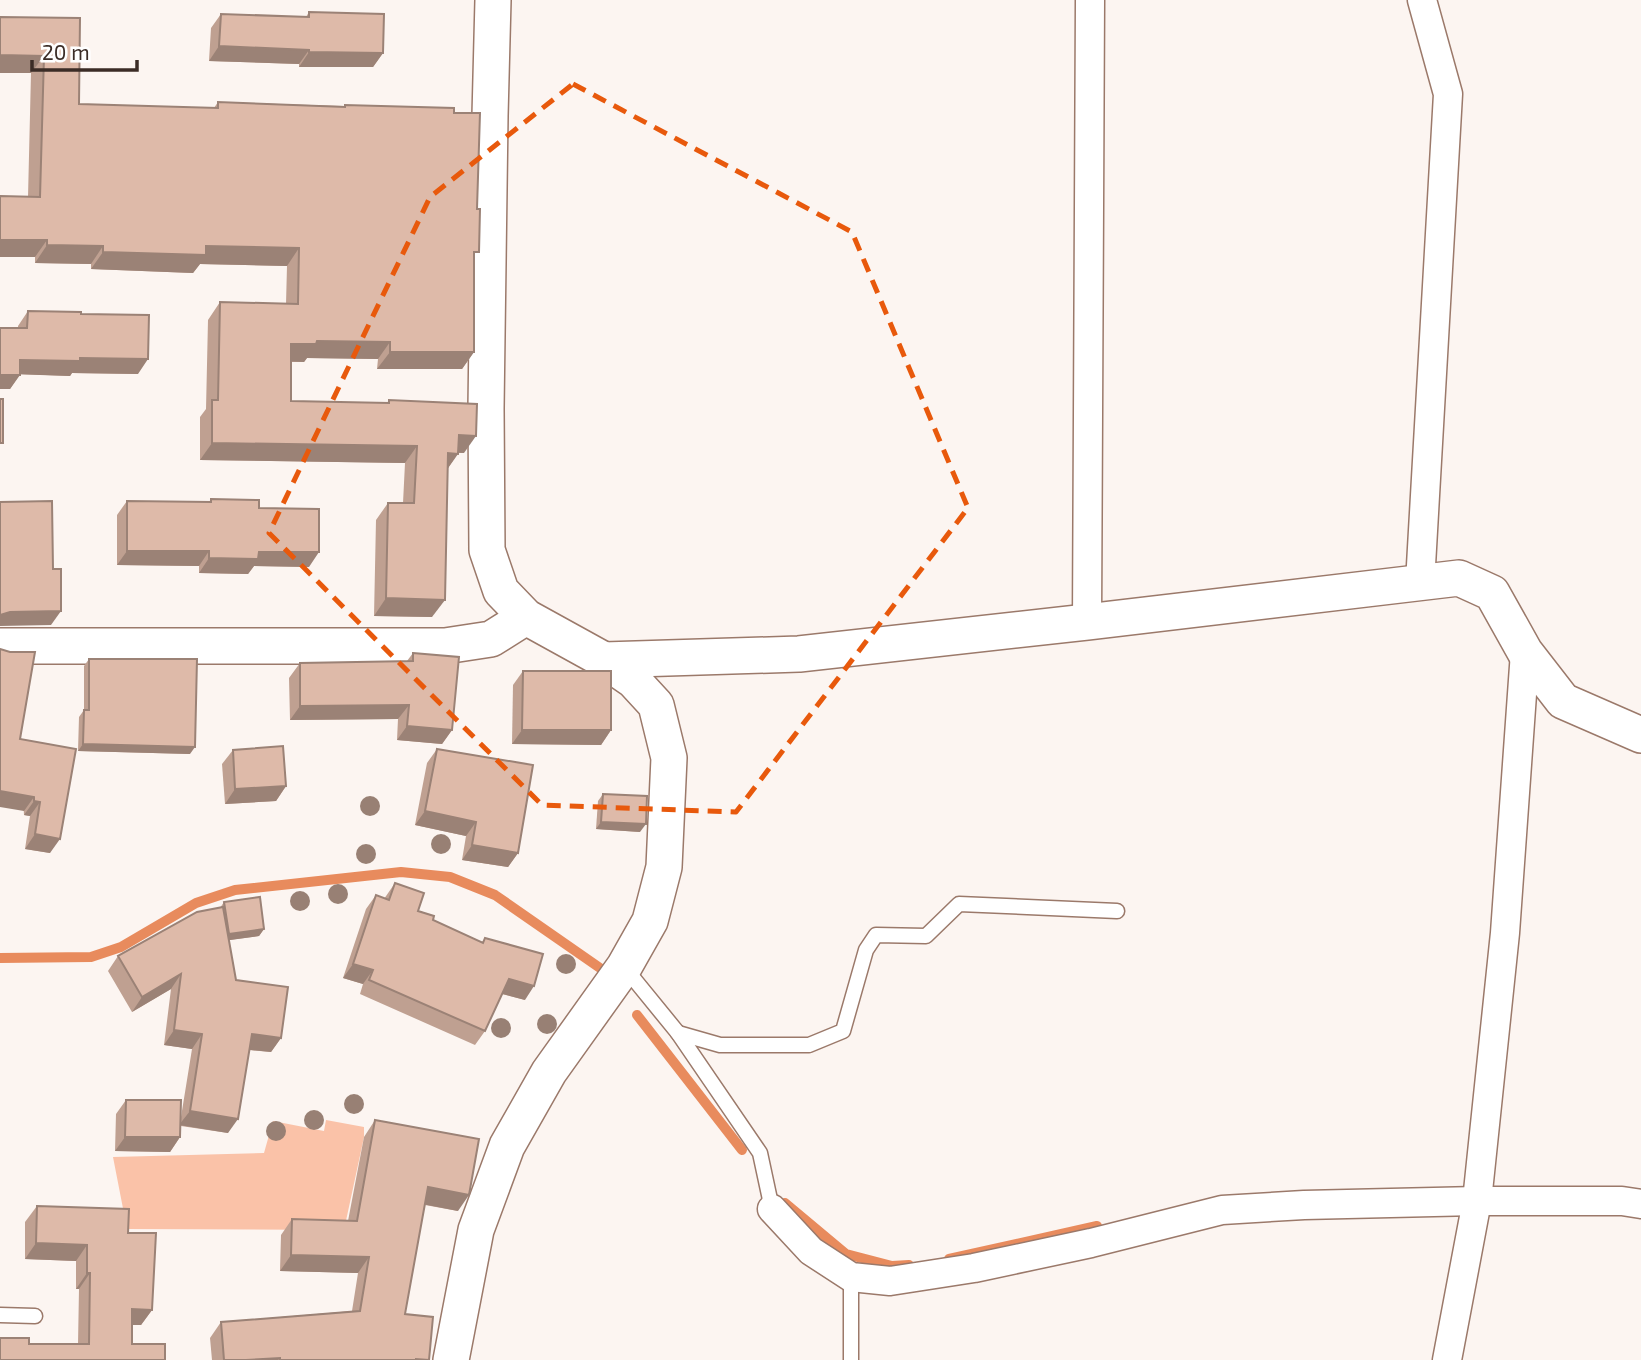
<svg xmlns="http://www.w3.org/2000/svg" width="1641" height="1360" font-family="'Exo 2',sans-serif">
<rect width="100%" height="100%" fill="#fcf5f1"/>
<path fill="#fac2a8" d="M326,1120L364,1127V1137L344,1230L127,1229L113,1157L264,1153L273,1121L324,1131Z"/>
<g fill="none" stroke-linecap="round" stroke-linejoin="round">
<g stroke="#e88b5d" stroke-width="10">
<path d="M0,958L91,957L121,947L196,903L235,890L401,872L450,877L495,895L600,968"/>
<path d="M637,1015L742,1150"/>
<path d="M785,1203L846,1254L892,1266L909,1265"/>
<path d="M949,1259L1097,1226"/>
</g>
<g stroke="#9b796a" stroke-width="17">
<g id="service">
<path d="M625,968L678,1033L760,1153L772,1209"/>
<path d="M678,1033L720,1045H809L843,1031L866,950L876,935L926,936L959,904L1117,911"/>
<path d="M0,1315L35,1316"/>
<path d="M851,1360V1277"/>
</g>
</g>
<g stroke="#9b796a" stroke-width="31">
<g id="minor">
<path d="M1420,583L1448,94L1422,0"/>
<path d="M1087,622L1090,0"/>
<path d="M772,1209L811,1251L851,1277L890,1281L974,1268L1091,1243L1222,1210L1304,1205L1477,1201H1622L1641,1204"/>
<path d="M1447,1360L1477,1201L1505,933L1525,652"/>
</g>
</g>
<g stroke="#9b796a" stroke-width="38">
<g id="tertiary">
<path d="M0,646H445L491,639L526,617"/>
<path d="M604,660L799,654L1087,622L1459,578L1492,593L1525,652L1563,701L1641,735"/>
<path d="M451,1360L476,1230L507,1146L549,1072L624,967L650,921L664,867L669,758L656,705L633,680L604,660L526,617L501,591L487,550L486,409L490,116L493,0"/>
</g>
</g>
<use href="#service" stroke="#fff" stroke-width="14"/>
<use href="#minor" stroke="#fff" stroke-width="28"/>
<use href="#tertiary" stroke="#fff" stroke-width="35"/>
</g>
<g fill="#988074">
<circle cx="370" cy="806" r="10"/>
<circle cx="441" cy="844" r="10"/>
<circle cx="366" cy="854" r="10"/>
<circle cx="338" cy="894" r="10"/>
<circle cx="300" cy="901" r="10"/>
<circle cx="566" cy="964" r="10"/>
<circle cx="547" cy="1024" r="10"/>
<circle cx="501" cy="1028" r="10"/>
<circle cx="354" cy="1104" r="10"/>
<circle cx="314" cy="1120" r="10"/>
<circle cx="276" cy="1131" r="10"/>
</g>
<g fill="#bfa091">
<path d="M309,12L383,53L373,67H299V64L209,61L211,28L221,14L306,17Z"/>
<path d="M0,17L80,18L79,104L214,108L218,102L344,106L345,105L454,113L474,258V352L462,369H377L378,359L307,358L304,362H291V401L387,403L389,400L464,453H458L448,468L432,617L374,616L376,520L388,503H403L405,463L200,460V417L206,409L208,320L220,302L286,304L287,266L200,264L193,273L91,269V264L35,263V257H0L28,197L31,73H0Z"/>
<path d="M28,311L81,314L138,374L72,373L70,376L20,374L10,389H0V328H18V326Z"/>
<path d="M211,499L259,508L309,567L254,566L248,574L199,573V566L117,565V515L127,501L209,502Z"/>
<path d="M413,653L452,730L442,744L397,740L398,719L290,720L289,678L300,663L407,661Z"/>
<path d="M89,659L190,754L78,751L79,717L84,710V666Z"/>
<path d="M523,671L611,730L601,745L512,744L513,685Z"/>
<path d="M20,739L76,749L50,853L25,849L30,816L24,815Z"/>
<path d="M437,749L518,853L508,867L462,860L466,836L415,825L427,763Z"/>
<path d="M233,750L286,786L276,801L225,804L222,764Z"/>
<path d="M603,794L640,832L596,829L598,801Z"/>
<path d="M395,883L418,911L433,920L482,942L485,938L525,1000L502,994L485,1031L475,1045L360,994L363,984L343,978L366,909L376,895L384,899Z"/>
<path d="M224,902L264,929L259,936L229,940L236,980L281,1038L271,1052L249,1050L228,1133L181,1126L180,1137L170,1152L115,1151L116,1114L126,1100L181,1117L192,1049L164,1045L171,989L132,1012L108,971L118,956L220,908Z"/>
<path d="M375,1120L458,1211L425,1205L405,1314L429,1360H212L210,1338L221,1322L352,1311L358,1273L280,1271L281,1235L292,1219L348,1221L364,1137Z"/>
<path d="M37,1206L129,1209L128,1233H156L152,1310L141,1325H132V1344H165V1360H0V1338H29V1344H78L79,1289H76V1261L25,1259V1222Z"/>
</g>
<g fill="#9b8276">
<path d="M219,46L309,50L299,64L209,61Z"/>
<path d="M309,52L383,53L373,67H299Z"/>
<path d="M0,55L44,56L31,73H0Z"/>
<path d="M0,240H47L35,257H0Z"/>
<path d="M47,245L103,246L91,264L35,263Z"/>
<path d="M206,246L299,248L287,266L200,264L193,273L91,269L103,252Z"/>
<path d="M317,341L390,342L378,359L307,358L304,362L279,361L291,344Z"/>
<path d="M390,352H474L462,369H377Z"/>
<path d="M80,358L148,359L138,374L72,373L70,376L10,374L20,360Z"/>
<path d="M0,375H20L10,389H0Z"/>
<path d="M459,435L476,436L464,453L447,452Z"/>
<path d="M212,443L417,446L405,463L200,460Z"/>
<path d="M448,453L458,454L446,471Z"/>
<path d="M127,551H209L199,566L117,565Z"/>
<path d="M259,552H319L309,567L254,566L248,574L199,573L209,558Z"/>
<path d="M386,598L445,600L432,617L374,616Z"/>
<path d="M61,611L51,625L0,626V615L10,612Z"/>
<path d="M409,705L398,719L290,720L300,706Z"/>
<path d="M407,726L452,730L442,744L397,740Z"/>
<path d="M522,730H611L601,745L512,744Z"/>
<path d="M83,744L195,747L190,754L78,751Z"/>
<path d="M286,786L276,801L225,804L235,789Z"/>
<path d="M0,791L34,797L24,811L0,807Z"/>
<path d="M34,801L40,802L30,816L24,815Z"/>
<path d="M425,811L476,822L466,836L415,825Z"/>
<path d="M601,822L646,824L640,832L596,829Z"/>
<path d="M35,834L60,839L50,853L25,849Z"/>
<path d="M472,845L518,853L508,867L462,860Z"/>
<path d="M264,929L259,936L223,941L229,934Z"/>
<path d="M353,964L373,970L363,984L343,978Z"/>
<path d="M181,974L171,989L132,1012L142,997Z"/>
<path d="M509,979L534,986L525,1000L499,993Z"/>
<path d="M174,1030L202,1034L192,1049L164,1045Z"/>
<path d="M252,1034L281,1038L271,1052L242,1049Z"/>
<path d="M190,1111L238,1119L228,1133L179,1125Z"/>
<path d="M125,1137H180L170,1152L115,1151Z"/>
<path d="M428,1187L469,1195L458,1211L417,1203Z"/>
<path d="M36,1243L87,1245L76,1261L25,1259Z"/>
<path d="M291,1255L369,1257L358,1273L280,1271Z"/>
<path d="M87,1273H90L79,1289H76Z"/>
<path d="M132,1309L152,1310L141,1325H121Z"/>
<path d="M280,1358L278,1360H246Z"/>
</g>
<g fill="#debaa9" stroke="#9b8276" stroke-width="2">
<path d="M309,12L384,14L383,53L309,52V50L219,46L221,14L309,17Z"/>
<path d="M0,17L80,18L79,104L218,108V102L345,107V105L454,108V113H480L477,209H480L479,252H474V352H390V342L317,341L316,344H291V401L389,403V400L477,404L476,436L459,435L458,454L448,453L445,600L386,598L388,503H414L417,446L212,443V400H218L220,302L298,304L299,248L206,246V255L103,252V246L47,245V240H0V196L40,197L44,56L0,55Z"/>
<path d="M28,311L81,312V314L149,315L148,359L80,358V361L20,360V375H0V328H27Z"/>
<rect x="0" y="399" width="3" height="44"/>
<path d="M211,499L259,500V508L319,509V552H259L258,559L209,558V551H127V501L211,502Z"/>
<path d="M52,501L53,569H61V611L10,612L0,615V502Z"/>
<path d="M0,649L10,652H35L20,739L76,749L60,839L35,834L40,802L34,801V797L0,791Z"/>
<path d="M413,653L459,657L452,730L407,726L409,705L300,706V663L413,661Z"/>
<path d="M89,659H197L195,747L83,744L84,710H89Z"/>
<path d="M523,671H611V730H522Z"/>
<path d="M283,746L286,786L235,789L233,750Z"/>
<path d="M437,749L533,765L518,853L472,845L476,822L425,811Z"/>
<path d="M603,794L647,796L646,824L601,822Z"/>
<path d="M395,883L424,893L418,911L434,916L433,920L483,943L485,938L543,954L534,986L509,979L485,1031L369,980L373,970L353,964L376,895L389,900Z"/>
<path d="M260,897L264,929L229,934L224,902Z"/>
<path d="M223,907L236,980L288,987L281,1038L252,1034L238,1119L190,1111L202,1034L174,1030L181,974L142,997L118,956L197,912Z"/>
<path d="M126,1100H181L180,1137H125Z"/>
<path d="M375,1120L479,1139L469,1195L428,1187L405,1314L433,1317L429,1360L416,1359V1360H280V1358L246,1360H224L221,1322L360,1311L369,1257L291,1255L292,1219L357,1221Z"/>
<path d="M37,1206L129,1209L128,1233H156L152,1310L132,1309V1344H165V1360H0V1338H29V1344H89L90,1273H87V1245L36,1243Z"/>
</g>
<path fill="none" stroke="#e8590c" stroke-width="5" stroke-dasharray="14 9" stroke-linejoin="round" d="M573,84L852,232L968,508L736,812L542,805L269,533L430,197Z"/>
<path d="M32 60v10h105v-10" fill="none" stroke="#3b2c26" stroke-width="3.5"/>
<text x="42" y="60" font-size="21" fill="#3b2c26" stroke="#ffffff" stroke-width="5" paint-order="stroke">20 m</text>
</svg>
